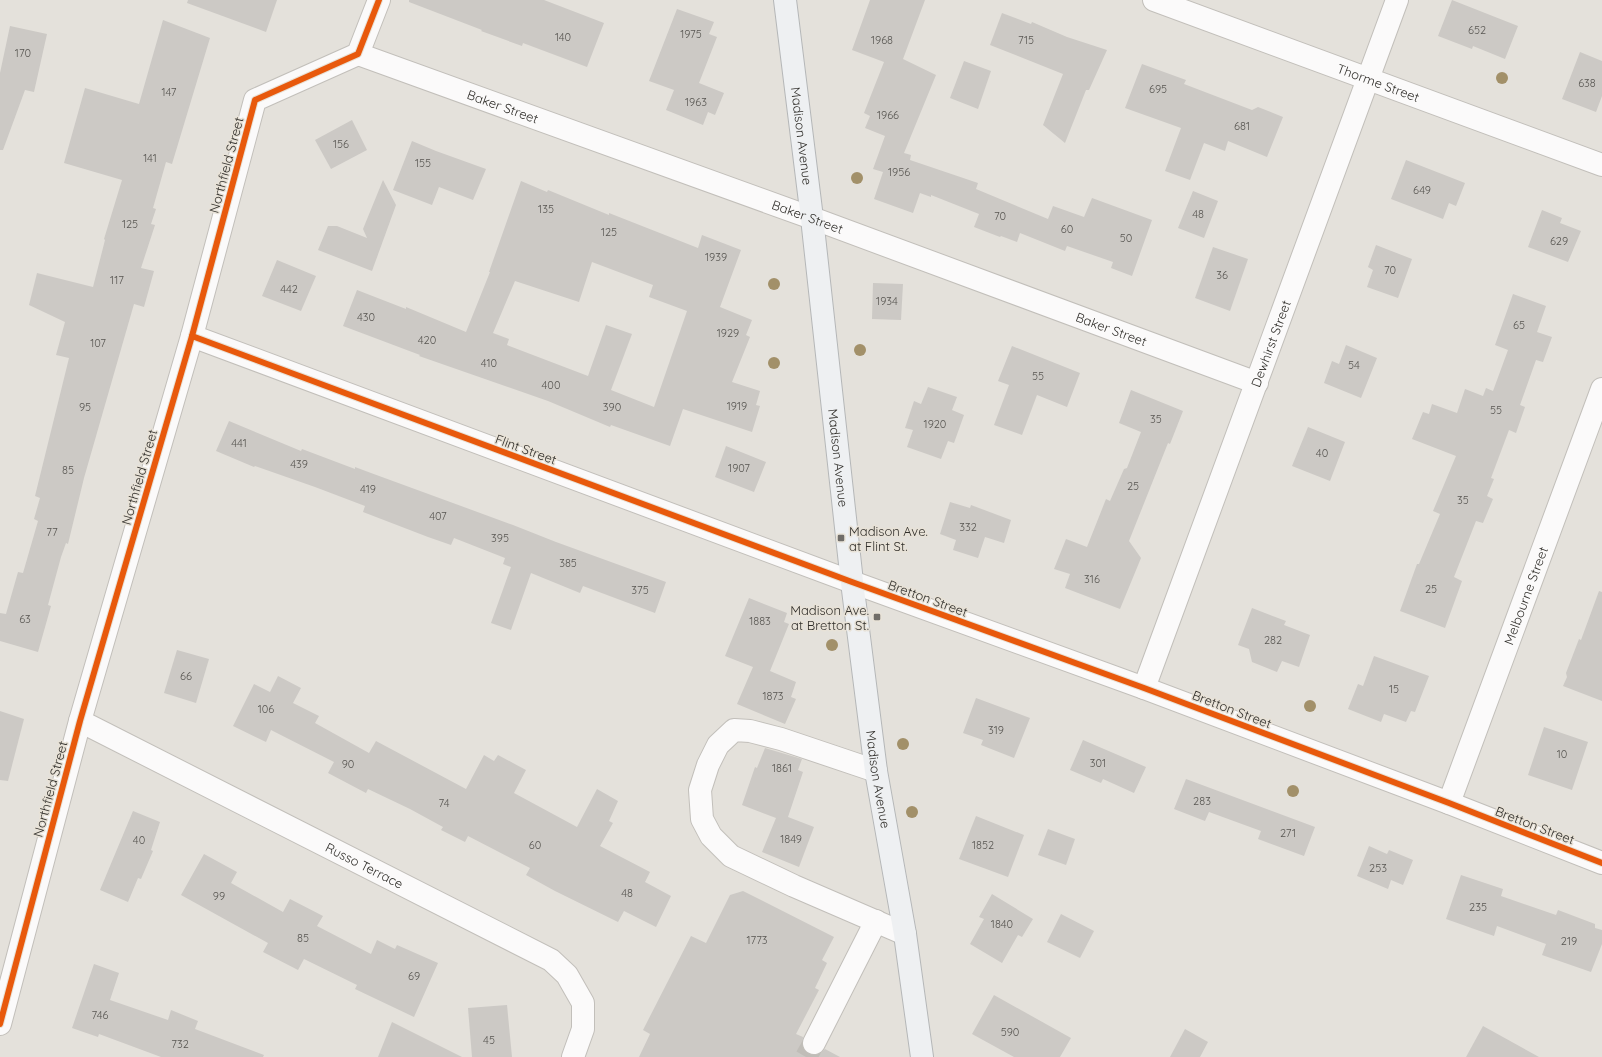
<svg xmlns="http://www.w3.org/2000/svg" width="1602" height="1057" font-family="Quicksand,sans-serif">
<rect width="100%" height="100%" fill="#e4e1db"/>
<g fill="#ccc9c5" fill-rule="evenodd">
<path d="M188,0H277L266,32L187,3Z"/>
<path d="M409,0H544L604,23L587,67L523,43L522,46L481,31L482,30L409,2Z"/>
<path d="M870,0H925L903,59L936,75L904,153L911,155L910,160L978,183L976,189L1048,219L1053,206L1084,217L1092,198L1152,220L1132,276L1111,268L1113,262L1067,246L1065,251L1020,233L1017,242L1001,236L1000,237L974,227L979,214L931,195V197L920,193L913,213L874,199L883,172L873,169L885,136L865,128L870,116L864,113L884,62L852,50Z"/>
<path d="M1452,0L1518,26L1505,59L1473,46L1472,49L1438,36Z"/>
<path d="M677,9L714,22L709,34L717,37L699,83L724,93L715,115L708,112L703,125L666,110L674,90L649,81Z"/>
<path d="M1002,13L1031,24L1032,22L1067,37L1107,50L1089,90H1086L1065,143L1043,125L1063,74L990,45Z"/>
<path d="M163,20L210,38L172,164L166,162L153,208L156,209L151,224L155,225L141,268L154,271L144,307L134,304L84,478L68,544L66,543L61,557L48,605L51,606L38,652L0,641V613L6,614L18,572L23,573L38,521L34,519L40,498L35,496L69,358L56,355L65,322L29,305L37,273L93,287L105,240L104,239L122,180L64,163L85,88L139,104Z"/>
<path d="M10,26L47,34L34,92L25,90L3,150H0V73Z"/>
<path d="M1580,52L1602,61V96L1596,112L1562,99Z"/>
<path d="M964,61L991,71L978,109L950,98Z"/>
<path d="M1142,64L1186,80L1184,84L1252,110L1258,107L1283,117L1267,157L1228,141L1225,151L1204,143L1190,180L1165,171L1181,128L1125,108Z"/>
<path d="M352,120L367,150L331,169L315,140Z"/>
<path d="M412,141L436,151L486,169L473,200L439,187L432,205L393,190Z"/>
<path d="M1406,160L1465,183L1456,206L1449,203L1443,219L1391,199Z"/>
<path d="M383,180L396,205L372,271L318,250L328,226H337L367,238L363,229Z"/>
<path d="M521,181L547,192L548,190L609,215V213L698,248L702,235L741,250L720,307L752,320L746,335L750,337L732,382L760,391L756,405L760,406L752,432L683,409L670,446L611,425L610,427L548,401L419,356L420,355L343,326L357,290L406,309V307L466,332L490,272H489ZM592,262L653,285L649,297L687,311L654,407L611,390L632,334L606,325L588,376L507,345L509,339L493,333L515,281L579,302Z"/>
<path d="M1193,191L1218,201L1204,238L1178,228Z"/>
<path d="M1542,210L1562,218L1560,223L1581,231L1568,262L1528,247Z"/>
<path d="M1376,245L1412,259L1398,298L1367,287L1373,270L1368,267Z"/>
<path d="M1213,247L1248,259L1230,311L1195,298Z"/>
<path d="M277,260L316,276L301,311L262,296Z"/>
<path d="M873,283L903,284L901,320L872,319Z"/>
<path d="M1513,294L1546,306L1537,332L1552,337L1543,362L1536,360L1520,405L1525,407L1516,433L1509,430L1491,478L1494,479L1487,496L1493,499L1483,523L1476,521L1454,577L1462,581L1445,628L1400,611L1417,564H1419L1440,514L1433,511L1456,456L1412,439L1423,412L1429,414L1432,404L1457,413L1465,389L1483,396L1486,388L1493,391L1508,350L1495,345Z"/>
<path d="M1346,345L1377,358L1361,398L1324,383L1332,361L1339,364Z"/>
<path d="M1012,346L1080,373L1067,407L1037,395L1022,435L994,425L1009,385L998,381Z"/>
<path d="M928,387L957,397L952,410L964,415L954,443L948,441L941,459L907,447L913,430L905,428L914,401L921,404Z"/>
<path d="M1131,390L1183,411L1170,444L1168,443L1129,541L1141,558L1120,609L1065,588L1070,574L1054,569L1066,539L1087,547L1106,499L1110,501L1124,469L1127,468L1141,432L1119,423Z"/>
<path d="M229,421L301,451L302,449L355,469V467L371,473L513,525L556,542L666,582L655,613L583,586L580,593L531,573L511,630L491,623L511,567L503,564L505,558L454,538L451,545L428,537L363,512L365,506L315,487L255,466L254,467L216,451Z"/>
<path d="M1308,427L1345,442L1330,481L1292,466Z"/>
<path d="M726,446L766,462L754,492L715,477Z"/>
<path d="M950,502L970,508L971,505L1011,520L1004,543L985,537L978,558L953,550L956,540L940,534Z"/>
<path d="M1599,591L1602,592V701L1563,686L1567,677L1566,673L1579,639L1581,640Z"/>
<path d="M749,598L787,613L784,622L789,624L770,671L796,682L791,697L796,699L785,724L737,704L753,667L725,656Z"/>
<path d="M1252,608L1286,621L1284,625L1310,635L1299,667L1282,661L1277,672L1252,662L1249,649L1238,645Z"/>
<path d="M177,650L209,659L196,703L164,693Z"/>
<path d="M1374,656L1429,676L1415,712L1411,711L1406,722L1384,714L1381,722L1348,709L1358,684L1363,686Z"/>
<path d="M278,676L301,688L293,703L319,716L315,723L369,753L376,741L466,789L484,755L494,761L498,755L526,770L514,793L577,827L597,789L618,801L609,821L613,823L600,846L650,872L645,882L671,896L656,927L624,911L618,922L555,891L526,875L530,868L468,836L465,842L441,830L443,827L410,809L368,789L366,793L328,773L334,762L271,730L266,742L233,726L254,684L270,692Z"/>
<path d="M976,698L1030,718L1014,758L981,745L983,740L963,733Z"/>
<path d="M0,711L24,719L8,781L0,780Z"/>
<path d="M1544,727L1588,742L1572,790L1528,775Z"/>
<path d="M1083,740L1146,767L1134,793L1103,779L1101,783L1070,770Z"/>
<path d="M765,748L802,759L798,770L803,772L788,817L814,827L799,867L762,852L776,818L742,805L755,767L757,768Z"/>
<path d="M1186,779L1315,827L1304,856L1258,839L1261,831L1209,812L1205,821L1174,809Z"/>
<path d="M133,811L160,822L151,850L153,851L141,879L138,878L128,902L100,890Z"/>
<path d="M976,816L1024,835L1008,877L959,859Z"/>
<path d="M1048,829L1075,839L1066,865L1038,855Z"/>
<path d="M1369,846L1387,854L1389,850L1413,860L1403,885L1391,880L1388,889L1357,876Z"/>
<path d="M204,854L237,872L231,883L283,912L290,899L323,916L317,926L371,954L377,940L395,949L397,945L438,963L414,1017L355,989L357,985L304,959L298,970L263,952L268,943L181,895Z"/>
<path d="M1461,875L1503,889L1501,896L1556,915L1558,910L1595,924V928L1602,930V944L1591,972L1542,955L1546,944L1497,926L1494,936L1446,919Z"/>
<path d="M743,891L834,937L822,960L827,963L815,988L819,990L796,1034L803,1037L802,1044L803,1049L808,1054L815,1055L820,1054L825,1049L840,1057H639L650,1034L643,1030L691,936L706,943L730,895Z"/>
<path d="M992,894L1033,919L1022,937L1018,935L1002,963L970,944L984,919L979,917Z"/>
<path d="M1061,914L1094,931L1080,958L1047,942Z"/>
<path d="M94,964L119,973L110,1000L168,1020L171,1010L198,1021L195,1029L264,1055L263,1057H161L99,1034L98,1037L72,1028Z"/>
<path d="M994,995L1071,1038L1060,1057H1014L972,1034Z"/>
<path d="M507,1005L512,1057H472L468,1008Z"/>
<path d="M392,1022L462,1057H378Z"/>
<path d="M1483,1026L1539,1057H1466Z"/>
<path d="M1185,1029L1208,1042L1200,1057H1170Z"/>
</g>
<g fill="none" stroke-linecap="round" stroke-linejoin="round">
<path stroke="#c0bdb8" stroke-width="22" stroke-dasharray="22 11" stroke-linecap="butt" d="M806,1057L814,1043"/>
<g stroke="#c2bfba" stroke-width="24">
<g id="minor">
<path id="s1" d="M1154,0L1602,165"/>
<path id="s2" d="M358,54L812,218L1257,383"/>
<path d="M192,336L852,582L1144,688L1449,803L1602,863"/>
<path id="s3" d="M1144,688L1397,0"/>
<path id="s4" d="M80,721L551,960L567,975L583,1003V1029L573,1057"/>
<path d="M876,771L781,739L750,731L734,730L718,745L708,765L700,790L702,819L711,836L731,856L794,886L905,934"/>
<path id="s5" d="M1449,803L1602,389"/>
<path d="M0,1024L80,721L192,336L255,100L358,54L379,0"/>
<path d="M814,1043L876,921"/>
</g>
</g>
<g stroke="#b5b7b8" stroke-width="24">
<g id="major">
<path id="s6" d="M785,0L812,218L852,582L876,771L905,934L922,1057"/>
</g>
</g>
<use href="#minor" stroke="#fbfafa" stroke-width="22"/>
<use href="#major" stroke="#eef0f2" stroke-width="22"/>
<g stroke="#e8e2d7" stroke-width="8">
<g id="cycleway">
<path d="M192,336L852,582L1144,688L1449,803L1602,863"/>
<path d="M0,1024L80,721L192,336L255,100L358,54L379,0"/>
</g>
</g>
<use href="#cycleway" stroke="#e8590c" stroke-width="6"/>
</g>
<g fill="#a29069">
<circle cx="1502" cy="78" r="6"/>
<circle cx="857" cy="178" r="6"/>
<circle cx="774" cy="284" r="6"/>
<circle cx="860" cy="350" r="6"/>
<circle cx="774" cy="363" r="6"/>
<circle cx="832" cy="645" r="6"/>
<circle cx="1310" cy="706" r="6"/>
<circle cx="903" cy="744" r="6"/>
<circle cx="1293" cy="791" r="6"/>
<circle cx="912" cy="812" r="6"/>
</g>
<g fill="#706d69" stroke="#e8e2d7" stroke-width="1.5">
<rect x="837" y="534" width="8" height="8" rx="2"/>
<rect x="873" y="613" width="8" height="8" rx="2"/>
</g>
<g text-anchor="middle" stroke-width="3" stroke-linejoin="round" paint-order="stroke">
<g font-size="11" fill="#585652">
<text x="1477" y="34">652</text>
<text x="691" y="38">1975</text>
<text x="563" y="41">140</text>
<text x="882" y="44">1968</text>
<text x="1026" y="44">715</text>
<text x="23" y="57">170</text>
<text x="1587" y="87">638</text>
<text x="1158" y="93">695</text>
<text x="169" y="96">147</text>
<text x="696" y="106">1963</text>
<text x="888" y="119">1966</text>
<text x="1242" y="130">681</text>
<text x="341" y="148">156</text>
<text x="150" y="162">141</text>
<text x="423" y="167">155</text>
<text x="899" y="176">1956</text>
<text x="1422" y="194">649</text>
<text x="546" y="213">135</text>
<text x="1198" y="218">48</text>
<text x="1000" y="220">70</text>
<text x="130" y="228">125</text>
<text x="1067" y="233">60</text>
<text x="609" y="236">125</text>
<text x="1126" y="242">50</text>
<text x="1559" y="245">629</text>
<text x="716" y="261">1939</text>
<text x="1390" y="274">70</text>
<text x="1222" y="279">36</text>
<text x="117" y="284">117</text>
<text x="289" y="293">442</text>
<text x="887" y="305">1934</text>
<text x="366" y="321">430</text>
<text x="1519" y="329">65</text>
<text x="728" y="337">1929</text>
<text x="427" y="344">420</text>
<text x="98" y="347">107</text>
<text x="489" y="367">410</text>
<text x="1354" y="369">54</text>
<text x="1038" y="380">55</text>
<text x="551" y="389">400</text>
<text x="737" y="410">1919</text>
<text x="85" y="411">95</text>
<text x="612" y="411">390</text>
<text x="1496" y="414">55</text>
<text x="1156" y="423">35</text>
<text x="935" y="428">1920</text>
<text x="239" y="447">441</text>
<text x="1322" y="457">40</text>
<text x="299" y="468">439</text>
<text x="739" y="472">1907</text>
<text x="68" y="474">85</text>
<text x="1133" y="490">25</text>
<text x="368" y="493">419</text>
<text x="1463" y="504">35</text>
<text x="438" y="520">407</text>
<text x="968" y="531">332</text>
<text x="52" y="536">77</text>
<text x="500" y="542">395</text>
<text x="568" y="567">385</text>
<text x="1092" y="583">316</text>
<text x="1431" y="593">25</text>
<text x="640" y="594">375</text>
<text x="25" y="623">63</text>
<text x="760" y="625">1883</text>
<text x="1273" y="644">282</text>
<text x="186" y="680">66</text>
<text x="1394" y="693">15</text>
<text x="773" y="700">1873</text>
<text x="266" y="713">106</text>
<text x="996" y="734">319</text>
<text x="1562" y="758">10</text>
<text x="1098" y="767">301</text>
<text x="348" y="768">90</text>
<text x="782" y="772">1861</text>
<text x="1202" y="805">283</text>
<text x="444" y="807">74</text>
<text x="1288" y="837">271</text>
<text x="791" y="843">1849</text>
<text x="139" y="844">40</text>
<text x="535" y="849">60</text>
<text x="983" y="849">1852</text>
<text x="1378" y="872">253</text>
<text x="627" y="897">48</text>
<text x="219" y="900">99</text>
<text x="1478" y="911">235</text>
<text x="1002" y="928">1840</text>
<text x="303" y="942">85</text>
<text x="757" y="944">1773</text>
<text x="1569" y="945">219</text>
<text x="414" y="980">69</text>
<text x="100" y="1019">746</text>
<text x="1010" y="1036">590</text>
<text x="489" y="1044">45</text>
<text x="180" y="1048">732</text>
</g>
<g font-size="13" fill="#312f2b" stroke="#e8e2d7">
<text dy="5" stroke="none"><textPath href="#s1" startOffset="239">Thorme Street</textPath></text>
<text dy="5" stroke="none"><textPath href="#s2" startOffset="154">Baker Street</textPath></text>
<text dy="5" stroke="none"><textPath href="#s6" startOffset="137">Madison Avenue</textPath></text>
<text transform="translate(226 165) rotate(-75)" y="5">Northfield Street</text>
<text dy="5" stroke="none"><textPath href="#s2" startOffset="478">Baker Street</textPath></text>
<text dy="5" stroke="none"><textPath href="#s2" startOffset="802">Baker Street</textPath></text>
<text dy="5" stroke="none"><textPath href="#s3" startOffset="367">Dewhirst Street</textPath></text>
<text transform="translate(526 449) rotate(20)" y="5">Flint Street</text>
<text dy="5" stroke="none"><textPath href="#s6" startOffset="461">Madison Avenue</textPath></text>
<text transform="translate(139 477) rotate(-74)" y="5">Northfield Street</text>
<text dy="5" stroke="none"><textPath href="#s5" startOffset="221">Melbourne Street</textPath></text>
<text transform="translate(928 598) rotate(20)" y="5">Bretton Street</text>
<text transform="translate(1232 709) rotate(21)" y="5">Bretton Street</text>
<text dy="5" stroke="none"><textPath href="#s6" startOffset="785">Madison Avenue</textPath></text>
<text transform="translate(50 789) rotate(-75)" y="5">Northfield Street</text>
<text transform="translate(1535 825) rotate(21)" y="5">Bretton Street</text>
<text dy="5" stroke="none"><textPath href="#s4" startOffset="319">Russo Terrace</textPath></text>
</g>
<g font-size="13" fill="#312f2b" stroke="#e8e2d7" text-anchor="start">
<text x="849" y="536">Madison Ave.<tspan x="849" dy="15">at Flint St.</tspan></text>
<text x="869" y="615" text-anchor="end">Madison Ave.<tspan x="869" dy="15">at Bretton St.</tspan></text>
</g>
</g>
</svg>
